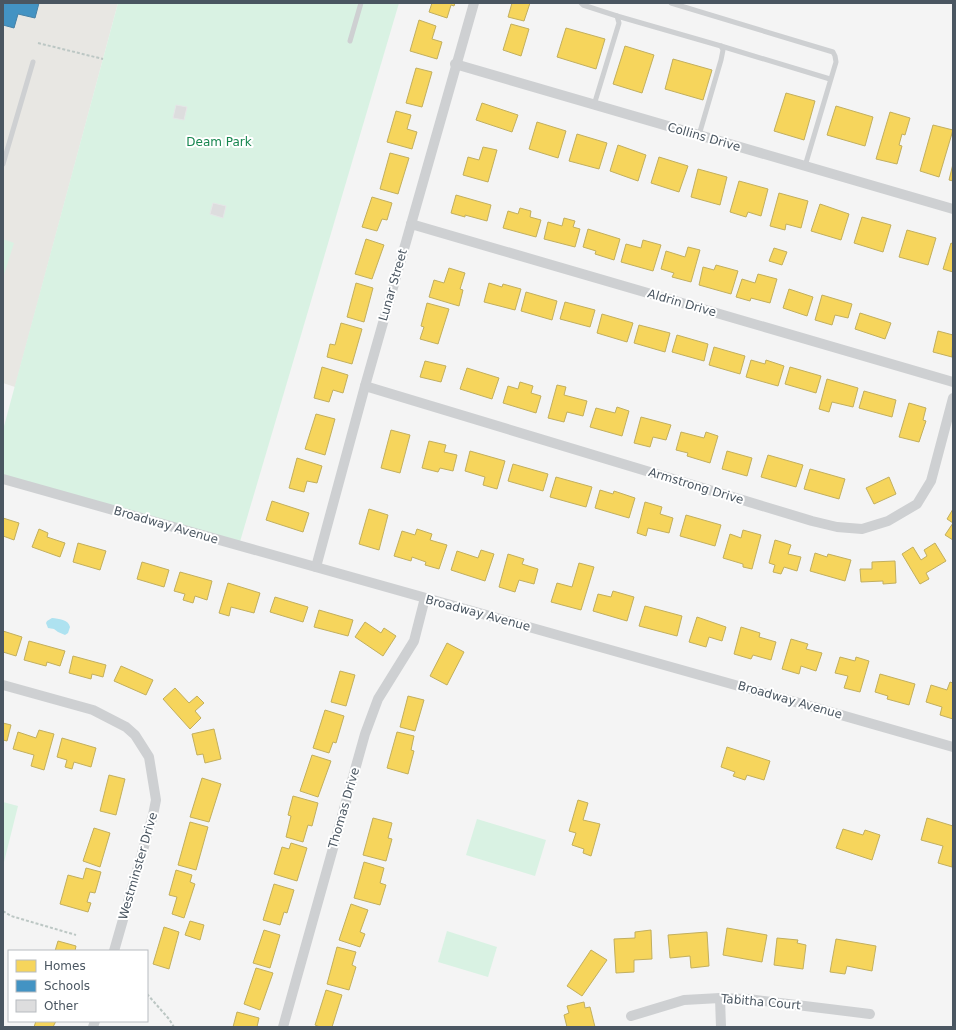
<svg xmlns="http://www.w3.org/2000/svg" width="956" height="1030" font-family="'DejaVu Sans',sans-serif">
<rect width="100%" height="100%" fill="#f4f4f4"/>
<path fill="#e8e7e3" d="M3,3H118L15,387L3,383Z"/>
<g fill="#d9f2e3">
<path d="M118,3H399L239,545L3,479V430Z"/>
<path d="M3,239L14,243L3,278Z"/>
<path d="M3,802L18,806L3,866Z"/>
<path d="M477,819L546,840L535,876L466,855Z"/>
<path d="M447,931L497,947L488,977L438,962Z"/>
</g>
<path fill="#aee2f0" d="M52,618C59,619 68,619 70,627L68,633L65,635L58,632L54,629L48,628L46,623L47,621Z"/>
<g fill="#f6d55c" stroke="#c2af5e">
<path d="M432,3H455L454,6L451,5L447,18L429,12Z"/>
<path d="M512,3H530L524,21L508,17Z"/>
<path d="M419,20L436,26L432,39L442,42L437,59L410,51Z"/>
<path d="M511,24L529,29L521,56L503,50Z"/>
<path d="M566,28L605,39L596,69L557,57Z"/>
<path d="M625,46L654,55L642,93L613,84Z"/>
<path d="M673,59L712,70L703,100L665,89Z"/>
<path d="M416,68L432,72L422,107L406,103Z"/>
<path d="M786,93L815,101L804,140L774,131Z"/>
<path d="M482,103L518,115L512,132L476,120Z"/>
<path d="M836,106L873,117L865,146L827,135Z"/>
<path d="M396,111L411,115L407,129L417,132L412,149L387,142Z"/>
<path d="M890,112L910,118L905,135L902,134L899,145L902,146L897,164L876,159Z"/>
<path d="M537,122L566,131L558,158L529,149Z"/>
<path d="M933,125L953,130L939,177L920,171Z"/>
<path d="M577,134L607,143L599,169L569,161Z"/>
<path d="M618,145L646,155L638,181L610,171Z"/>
<path d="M483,147L497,150L488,182L463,175L468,157L479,160Z"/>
<path d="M390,153L409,158L398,194L380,189Z"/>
<path d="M659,157L688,166L679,192L651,183Z"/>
<path d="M953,164V181L949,180Z"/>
<path d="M698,169L727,177L720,205L691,197Z"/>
<path d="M739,181L768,189L761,216L748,212L746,217L730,212Z"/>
<path d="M779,193L808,201L801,228L786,224L785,230L770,226Z"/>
<path d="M456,195L491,205L487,221L465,215V217L451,213Z"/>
<path d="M372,197L392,203L387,220L382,219L377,231L362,227Z"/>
<path d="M820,204L849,214L841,240L811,231Z"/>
<path d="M520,208L531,211L530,217L541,220L536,237L503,228L508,211L518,214Z"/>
<path d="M862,217L891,225L883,252L854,243Z"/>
<path d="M564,218L575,221L573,227L580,229L575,247L544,239L548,222L562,226Z"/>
<path d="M588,229L620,239L614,260L595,254L596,251L583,247Z"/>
<path d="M907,230L936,238L928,265L899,257Z"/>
<path d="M366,239L384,245L372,279L355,274Z"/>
<path d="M643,240L661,245L653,271L621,262L626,244L641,248Z"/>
<path d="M951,243L953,244V272L943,269Z"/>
<path d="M688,247L700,250L691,282L672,277L674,273L661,269L666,251L685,257Z"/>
<path d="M774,248L787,252L782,265L769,261Z"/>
<path d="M716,265L738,271L731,294L699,285L703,267L714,270Z"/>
<path d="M449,268L465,273L460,289L463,290L459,306L429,297L434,280L444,283Z"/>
<path d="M758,274L777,279L770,303L751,298L750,301L736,297L742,279L755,283Z"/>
<path d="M356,283L373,288L364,322L347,317Z"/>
<path d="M489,283L502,287L503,284L521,289L515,310L484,302Z"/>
<path d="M789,289L813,297L807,316L783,308Z"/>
<path d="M526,292L557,301L552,320L521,311Z"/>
<path d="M822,295L852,304L848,318L835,315L832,325L815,320Z"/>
<path d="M565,302L595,310L590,327L560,319Z"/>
<path d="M427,303L449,309L438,344L420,339L424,327L421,326Z"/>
<path d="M860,313L891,323L885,339L855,329Z"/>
<path d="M602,314L633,323L627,342L597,333Z"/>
<path d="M341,323L362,329L352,364L327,357L330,344L335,345Z"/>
<path d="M639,325L670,333L665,352L634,343Z"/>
<path d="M938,331L953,335L952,357L933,352Z"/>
<path d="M677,335L708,344L704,361L672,352Z"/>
<path d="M714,347L745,356L740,374L709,365Z"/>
<path d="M751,360L765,364L766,360L784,366L778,386L746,377Z"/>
<path d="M425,361L446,366L441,382L420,377Z"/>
<path d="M322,367L348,375L343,393L333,390L329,402L314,398Z"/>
<path d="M790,367L821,376L816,393L785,384Z"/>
<path d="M467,368L499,378L492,399L460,389Z"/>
<path d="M827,379L858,388L853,407L832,402L829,412L819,409Z"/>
<path d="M520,382L533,386L531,393L541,396L536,413L503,403L508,386L518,389Z"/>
<path d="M557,385L566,387L564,395L587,401L583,416L567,412L564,422L548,418Z"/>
<path d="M864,391L896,400L892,417L859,408Z"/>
<path d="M909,403L926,408L923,420L926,421L919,442L899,437Z"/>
<path d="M617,407L629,411L622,436L590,427L596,408L615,413Z"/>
<path d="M316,414L335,419L325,455L305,449Z"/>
<path d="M641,417L671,425L666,440L653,437L650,447L634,443Z"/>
<path d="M391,430L410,435L400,473L381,468Z"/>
<path d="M681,432L704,438L706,432L718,436L710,463L687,456L688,453L676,450Z"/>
<path d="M429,441L446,445L444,452L457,455L453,471L440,468L438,472L422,468Z"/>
<path d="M470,451L505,461L497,489L483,485L485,477L465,471Z"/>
<path d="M727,451L752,458L747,476L722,469Z"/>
<path d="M768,455L803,465L796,487L761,477Z"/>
<path d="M297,458L322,466L317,483L307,481L304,492L289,488Z"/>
<path d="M513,464L548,474L543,491L508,481Z"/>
<path d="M810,469L845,479L839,499L804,489Z"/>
<path d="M556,477L592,487L586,507L550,497Z"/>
<path d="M889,477L896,494L874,504L866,488Z"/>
<path d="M600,490L613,494L614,491L635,498L629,518L595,508Z"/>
<path d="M272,501L309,513L303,532L266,520Z"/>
<path d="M645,502L662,507L660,514L673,518L669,533L648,528L646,536L637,533Z"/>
<path d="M369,509L388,515L379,550L359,544Z"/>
<path d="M953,509V540L945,535L953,523L947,519Z"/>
<path d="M686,515L721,525L715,546L680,536Z"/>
<path d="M3,518L19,523L14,540L3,536Z"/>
<path d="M39,529L48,533L47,537L65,543L60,557L32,547Z"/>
<path d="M417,529L432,534L430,540L447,545L439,569L425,565L426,562L412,557L411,561L394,556L402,531L415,535Z"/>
<path d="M743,530L761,535L752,569L743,567V564L723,558L730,534L741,538Z"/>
<path d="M775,540L791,545L788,554L801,557L797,571L784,567L781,574L773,572L775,565L769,563Z"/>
<path d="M78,543L106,551L100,570L73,562Z"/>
<path d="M935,543L946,561L926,573L929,579L920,584L902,554L913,547L921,560L927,556L924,550Z"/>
<path d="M481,550L494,554L485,581L451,570L457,551L478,558Z"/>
<path d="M815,553L827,557L828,554L851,560L845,581L810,571Z"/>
<path d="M508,554L524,559L522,564L538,569L534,584L519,580L515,592L499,587Z"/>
<path d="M895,561L896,583L883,584V581L861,582L860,569H872V562Z"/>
<path d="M142,562L169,570L164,587L137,579Z"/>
<path d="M579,563L594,567L581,610L551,602L557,583L572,587Z"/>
<path d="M180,572L212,581L207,600L195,596L193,603L183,600L185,594L174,591Z"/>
<path d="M228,583L260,593L254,613L231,607L229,616L219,613Z"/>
<path d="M613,591L634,597L627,621L593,611L598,594L611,597Z"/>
<path d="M275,597L308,607L303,622L270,612Z"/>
<path d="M645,606L682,616L677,636L639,626Z"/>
<path d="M319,610L353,620L348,636L314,627Z"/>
<path d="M697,617L726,627L722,641L709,637L706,647L689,642Z"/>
<path d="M365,622L381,633L384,628L396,636L383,656L355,637Z"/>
<path d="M741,627L760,633L759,637L776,642L771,660L753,655L751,659L734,654Z"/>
<path d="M3,631L22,637L16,656L3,652Z"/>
<path d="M791,639L808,644L806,649L822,653L816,671L801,666L799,674L782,669Z"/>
<path d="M29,641L65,651L60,666L47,662L46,666L24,660Z"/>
<path d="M447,643L464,652L447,685L430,676Z"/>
<path d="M73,656L106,665L103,677L92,674L91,679L69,673Z"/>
<path d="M840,657L855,661L856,657L869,661L860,692L844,688L848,676L835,673Z"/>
<path d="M121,666L153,680L146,695L114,681Z"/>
<path d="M340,671L355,675L346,706L331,702Z"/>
<path d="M880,674L915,684L909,705L887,699L888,696L875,692Z"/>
<path d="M950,682L953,683V719L940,715L942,707L926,702L931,685L947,690Z"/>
<path d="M175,688L189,703L197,696L204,703L195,711L201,718L190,729L163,699Z"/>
<path d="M408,696L424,700L415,731L400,727Z"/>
<path d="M325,710L344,716L336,743L333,742L329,753L313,748Z"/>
<path d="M3,723L11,725L7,741L3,740Z"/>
<path d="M214,729L221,759L205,763L203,754L197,755L192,734Z"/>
<path d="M39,730L54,734L44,770L31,766L34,755L13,749L18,732L36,738Z"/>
<path d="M397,732L414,736L411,750L414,751L408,774L387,768Z"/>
<path d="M62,738L96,748L91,767L74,762L72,769L65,767L67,760L57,757Z"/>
<path d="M727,747L770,761L764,780L747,775L745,780L733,776L735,772L721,767Z"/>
<path d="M312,755L331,761L318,797L300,791Z"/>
<path d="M109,775L125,779L116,815L100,811Z"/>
<path d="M202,778L221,784L209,822L190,817Z"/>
<path d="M293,796L318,803L312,826L308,825L303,842L286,837L291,816L288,815Z"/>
<path d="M578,800L588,803L583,820L600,824L591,856L583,853L584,849L572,845L576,833L569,831Z"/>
<path d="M373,818L392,823L388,838L392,839L386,861L363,855Z"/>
<path d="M927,818L953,826L952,867L938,863L943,846L921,840Z"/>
<path d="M190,822L208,827L196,870L178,865Z"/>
<path d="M94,828L110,833L100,867L83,861Z"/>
<path d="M843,829L863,835L865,830L880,835L872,860L836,848Z"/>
<path d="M291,843L307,848L297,881L274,874L282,847L289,849Z"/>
<path d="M364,862L384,868L380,883L386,885L380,905L354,898Z"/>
<path d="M86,868L101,872L95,893L90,892L87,902L91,903L88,912L60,904L68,875L83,879Z"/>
<path d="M176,870L192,875L190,882L195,884L184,918L172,914L177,897L169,895Z"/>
<path d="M274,884L294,890L287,913L284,912L280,925L263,920Z"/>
<path d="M351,904L368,910L360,932L365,934L360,947L339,940Z"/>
<path d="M190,921L204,925L200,940L185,935Z"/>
<path d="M164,927L179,932L169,969L153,964Z"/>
<path d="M727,928L767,935L762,962L723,955Z"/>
<path d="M264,930L280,935L270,968L253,963Z"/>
<path d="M651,930L652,959L634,960V972L616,973L614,939L635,938V932Z"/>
<path d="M707,932L709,966L691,968L690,956L670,958L668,935Z"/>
<path d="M777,938L798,940L797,943L806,945L803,969L774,965Z"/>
<path d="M836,939L876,946L872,971L847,966L845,974L830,972Z"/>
<path d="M58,941L76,946L75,951H55Z"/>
<path d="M337,947L356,952L352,965L356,967L349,990L327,984Z"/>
<path d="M591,950L607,960L582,996L567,986Z"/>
<path d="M256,968L273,973L260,1010L244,1004Z"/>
<path d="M326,990L342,995L332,1027H320L315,1025Z"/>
<path d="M584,1002L585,1008L590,1007L595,1027H567L564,1015L569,1013L567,1006Z"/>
<path d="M237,1012L259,1018L257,1027H233Z"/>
<path d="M36,1021H56L53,1027H34Z"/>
</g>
<path fill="#4393c3" stroke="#4581a6" d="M3,3H39L35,18L18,14L14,28L3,25Z"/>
<g fill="#ddddde" stroke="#e5e6e7">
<path d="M176,105L187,107L184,120L173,118Z"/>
<path d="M213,203L226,206L223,218L210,214Z"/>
</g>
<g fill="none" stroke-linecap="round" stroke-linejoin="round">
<g stroke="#bcc7c4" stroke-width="2" stroke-dasharray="3 2" stroke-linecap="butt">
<path d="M38,43L103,59"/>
<path d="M3,911L11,916L76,935"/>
<path d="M147,994L169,1019L174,1027"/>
</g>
<g stroke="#ced0d2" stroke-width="5">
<path d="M581,3L583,5L617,16L619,23L594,105"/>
<path d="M671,3L833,52L835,56L836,62L805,166"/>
<path d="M617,16L721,46L723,50L721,60L699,135"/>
<path d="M350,41L361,3"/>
<path d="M721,46L830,79"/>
<path d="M3,164L33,62"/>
</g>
<g stroke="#ced0d2" stroke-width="10">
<path d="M455,64L953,209"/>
<path d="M411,224L953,382"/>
<path d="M365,386L812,521L837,527L862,529L888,521L917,504L931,481L953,398"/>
<path d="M3,479C320,569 637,656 953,747"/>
<path d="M316,567L365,386L474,3"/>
<path d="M3,685L93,710L126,727L135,735L149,757L156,800L153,815L114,951"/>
<path d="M720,998L721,1027"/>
<path d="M631,1016L684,1000L720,998L748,999L870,1014"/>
<path d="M93,1027L95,1021"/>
<path d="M283,1027L365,734L378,699L414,641L425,598"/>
</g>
</g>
<g text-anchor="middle" stroke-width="4" stroke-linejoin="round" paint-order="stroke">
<g font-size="12" fill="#4a5661" stroke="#fff">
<text transform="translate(704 137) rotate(16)" y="4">Collins Drive</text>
<text transform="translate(393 285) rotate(-74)" y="4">Lunar Street</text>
<text transform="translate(682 303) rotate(16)" y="4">Aldrin Drive</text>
<text transform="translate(696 486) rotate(17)" y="4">Armstrong Drive</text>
<text transform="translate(166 525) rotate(16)" y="4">Broadway Avenue</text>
<text transform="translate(478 613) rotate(15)" y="4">Broadway Avenue</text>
<text transform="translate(790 700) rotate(16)" y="4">Broadway Avenue</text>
<text transform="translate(344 808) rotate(-74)" y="4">Thomas Drive</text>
<text transform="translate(138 866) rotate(-74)" y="4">Westminster Drive</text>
<text transform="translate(761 1002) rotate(5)" y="4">Tabitha Court</text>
</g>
<g font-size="12" fill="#17864f" stroke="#fff">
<text x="219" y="146">Deam Park</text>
</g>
</g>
<rect width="956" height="1030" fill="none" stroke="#4a5661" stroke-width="8"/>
<rect x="8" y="950" width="140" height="72" fill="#ffffff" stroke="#b7bbc0"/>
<rect x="16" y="960" width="20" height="12" fill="#f6d55c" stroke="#b7bbc0"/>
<text x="44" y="970" font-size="12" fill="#4a5661">Homes</text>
<rect x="16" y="980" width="20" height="12" fill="#4393c3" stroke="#b7bbc0"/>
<text x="44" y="990" font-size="12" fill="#4a5661">Schools</text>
<rect x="16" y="1000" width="20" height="12" fill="#ddddde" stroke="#b7bbc0"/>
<text x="44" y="1010" font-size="12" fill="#4a5661">Other</text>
</svg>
